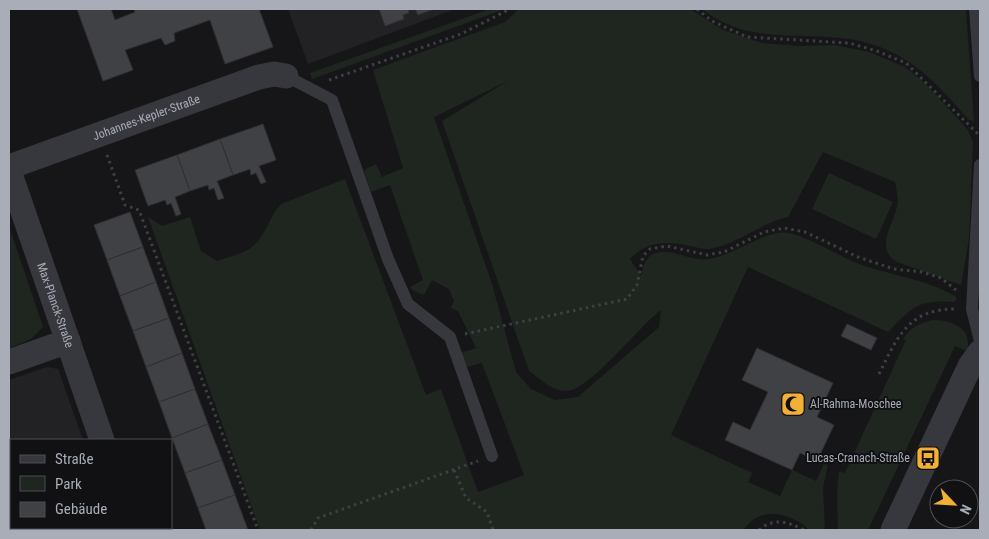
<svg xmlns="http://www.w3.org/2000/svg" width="989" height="539" font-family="'Roboto Condensed',sans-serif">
<rect width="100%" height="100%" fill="#161618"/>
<g fill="#222225">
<path d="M288,9H455L308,64Z"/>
<path d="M47,367L58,369L83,440H11V528H114L115,530H9V380Z"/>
</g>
<g fill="#1e261f" fill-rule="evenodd">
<path d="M490,9H505L312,79L310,73Z"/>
<path d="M519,9H690L723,30L762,43L799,46L835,45L869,52L905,67L925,83L949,109L968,130L973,142L969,239L961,285L897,262C873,247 895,224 898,202C898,196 896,189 895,182L823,152L788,217C760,223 737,245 709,249C703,250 697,247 690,246C667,241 647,240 630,259L641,276C643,268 645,257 653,254C672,247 691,262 709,259C735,255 766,229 788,233C806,236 836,254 854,262C887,275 924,278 955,296L957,299L954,302C918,299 912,307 888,332L748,267L671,435L752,473L748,482L780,496L792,470L816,481L824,464L828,465L823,488L825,530H809C793,513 758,505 744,530H260L148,217L162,226L190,217L201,251L217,261C228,257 244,254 253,246C266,236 269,216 281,204L345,179L426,395L441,389L478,492L524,475L482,363L466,367L461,353L476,348L458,311L451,308L454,301L449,289L432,280L424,295L414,291L410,287L423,280L390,185L371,192L364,170L376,164L382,177L403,168L373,70L505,22ZM508,81L442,121L529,371C540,379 551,390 565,391C588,393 640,325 661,310L659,327L578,397L555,400L531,389L516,372L492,284L434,117Z"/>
<path d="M702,9H966L974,121L969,120C937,84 913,55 864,42C808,28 752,49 702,9Z"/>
<path d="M829,173L893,202L876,239L812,209Z"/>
<path d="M9,226L43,327L31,339L9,348Z"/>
<path d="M932,320C951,320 973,327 967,351L955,346L868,530H838L837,491L839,471L845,473L906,340L903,339C911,327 919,324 932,320Z"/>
</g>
<g fill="#404145" stroke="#303034">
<path d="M77,9H111L115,20L135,12L134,9H259L273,47L225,64L210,20L174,33L175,41L165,45L161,38L125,50L133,70L103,81Z"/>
<path d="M379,9H408L409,13L403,15L404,19L385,26Z"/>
<path d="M415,9H434L418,15Z"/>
<path d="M263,124L276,160L259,166L266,182L261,184L256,173L251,175L250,169L233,175L220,139Z"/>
<path d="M220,139L233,175L217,181L224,198L218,200L214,188L209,190L208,185L190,191L177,155Z"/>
<path d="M177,155L190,191L175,197L181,214L176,216L171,203L167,205L165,200L148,206L135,170Z"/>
<path d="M130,212L143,247L107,260L94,225Z"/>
<path d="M143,247L156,282L120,296L107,260Z"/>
<path d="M156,282L169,318L133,331L120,296Z"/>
<path d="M169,318L182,353L146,367L133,331Z"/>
<path d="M847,324L877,338L871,350L841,336Z"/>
<path d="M757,348L833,383L817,417L834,425L817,461L800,453L792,470L725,440L733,422L750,430L768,392L742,380Z"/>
<path d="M182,353L195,389L159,402L146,367Z"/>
<path d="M195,389L208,424L172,438L159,402Z"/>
<path d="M208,424L222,460L185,473L172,438Z"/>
<path d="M222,460L235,495L198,508L185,473Z"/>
<path d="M9,473L11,480V528H29V530H9Z"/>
<path d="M235,495L248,530H206L198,508Z"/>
</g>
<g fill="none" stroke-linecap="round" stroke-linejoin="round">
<g stroke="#3d3f44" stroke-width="3" stroke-dasharray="2.5 4" stroke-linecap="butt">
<path d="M697,9L712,21L747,37L849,43L877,51L906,63L980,136"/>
<path d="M329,80L461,34L510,9"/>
<path d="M107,155L125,205L139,210L258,530"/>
<path d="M465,334L627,299L637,285L643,256L650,249L667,246L707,255L724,252L764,232L784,228L805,232L858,257L894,269L922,272L941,278L956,290"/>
<path d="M879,374C898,336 908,309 956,309"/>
<path d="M454,470L466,498L487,512L493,530"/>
<path d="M311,530L318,518L478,461"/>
<path d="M759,530C774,517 788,522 804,530"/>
</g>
<g stroke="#37383d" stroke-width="12">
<path d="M975,9L980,76"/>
<path d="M286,76L332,100L388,259L408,304L450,337L492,456"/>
<path d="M980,165L972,309L980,341"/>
</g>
<g stroke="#37383d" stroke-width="25">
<path id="s1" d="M9,167L259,77L274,74L286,76"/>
<path id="s2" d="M9,171L102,440"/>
<path d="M9,362L68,341"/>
<path d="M133,528V530"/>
<path d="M893,530L970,366L980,352"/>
</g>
</g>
<defs>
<g id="mosque-square" transform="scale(1.25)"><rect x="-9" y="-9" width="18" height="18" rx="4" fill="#f2b134" stroke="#111113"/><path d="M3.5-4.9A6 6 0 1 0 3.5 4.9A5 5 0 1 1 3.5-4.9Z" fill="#111"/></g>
<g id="bus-square" transform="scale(1.25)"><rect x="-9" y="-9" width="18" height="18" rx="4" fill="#f2b134" stroke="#111113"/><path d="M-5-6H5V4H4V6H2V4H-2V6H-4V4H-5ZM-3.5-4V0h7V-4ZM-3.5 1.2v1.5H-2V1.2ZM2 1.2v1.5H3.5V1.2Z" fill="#111"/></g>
</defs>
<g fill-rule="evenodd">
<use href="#mosque-square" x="793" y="404"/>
<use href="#bus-square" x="928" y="458"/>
</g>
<g text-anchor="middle" stroke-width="4" stroke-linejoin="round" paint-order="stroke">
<g font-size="12" fill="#a8adb8" stroke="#111113">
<text dy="4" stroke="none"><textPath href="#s1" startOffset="146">Johannes-Kepler-Straße</textPath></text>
<text dy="4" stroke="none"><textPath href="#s2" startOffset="142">Max-Planck-Straße</textPath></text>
</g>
<g font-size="12" fill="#a8adb8" stroke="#111113" text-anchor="start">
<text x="810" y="408">Al-Rahma-Moschee</text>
<text x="910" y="462" text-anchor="end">Lucas-Cranach-Straße</text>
</g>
</g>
<rect width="989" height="539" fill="none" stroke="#a8adb8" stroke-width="20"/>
<rect x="10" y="439" width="162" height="90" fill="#111113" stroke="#4d4f55"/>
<rect x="20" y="455" width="25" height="8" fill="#37383d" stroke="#4d4f55"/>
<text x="55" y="464" font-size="15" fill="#a8adb8">Straße</text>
<rect x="20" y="476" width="25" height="15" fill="#1e261f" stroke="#4d4f55"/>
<text x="55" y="489" font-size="15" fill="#a8adb8">Park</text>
<rect x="20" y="502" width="25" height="15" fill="#404145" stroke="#4d4f55"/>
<text x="55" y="514" font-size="15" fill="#a8adb8">Gebäude</text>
<g transform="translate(954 504) rotate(115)"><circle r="24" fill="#111113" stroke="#4d4f55"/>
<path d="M0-4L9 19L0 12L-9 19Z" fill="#f2b134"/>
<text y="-8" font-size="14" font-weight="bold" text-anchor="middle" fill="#a8adb8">N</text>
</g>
</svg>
